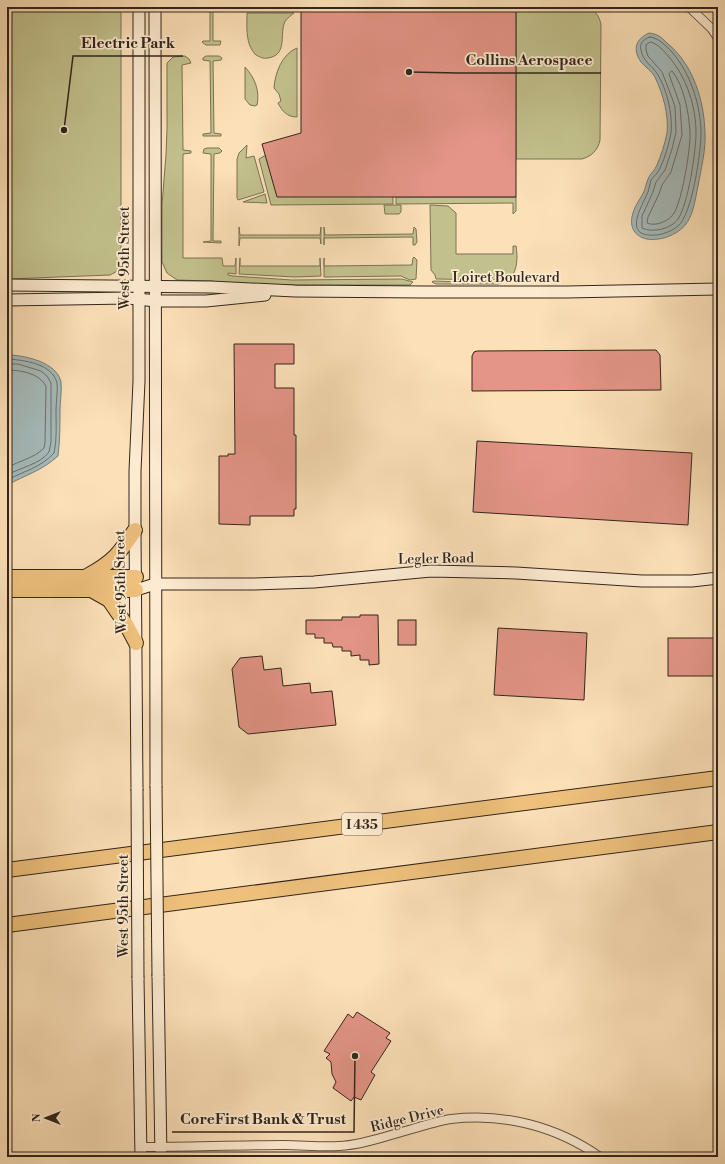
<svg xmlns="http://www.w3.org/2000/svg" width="725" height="1164" font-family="'Libre Bodoni',serif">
<rect width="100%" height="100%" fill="#fce0b8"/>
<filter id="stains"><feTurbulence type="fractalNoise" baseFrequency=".005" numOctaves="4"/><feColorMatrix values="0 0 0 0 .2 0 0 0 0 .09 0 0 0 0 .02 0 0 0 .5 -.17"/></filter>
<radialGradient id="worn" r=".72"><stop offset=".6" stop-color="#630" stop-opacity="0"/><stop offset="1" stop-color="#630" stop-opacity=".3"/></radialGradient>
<g fill="#c2c18d" stroke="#7a7354">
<path d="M7,7H121V254L123,268L110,275L7,279Z"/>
<path d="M210,7H213V41H221L220,45H206L202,42L203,41H210Z"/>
<path d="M516,7H589C596,12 599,16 601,24L600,140C598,150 592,156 582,159H516Z"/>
<path d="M247,13H294C290,16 285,20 284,24C280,37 287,55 268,58C263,59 260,57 256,55C245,44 247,27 247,13Z"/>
<path d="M297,48V117C287,117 282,111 278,103L281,101L279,94L274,88C275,73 282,54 297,48Z"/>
<path d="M185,56L189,59L191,63L182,65L183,150L191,151V153L183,154V258H222L223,266H235L236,258V274L228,273V275L233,276L292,280L402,279L413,282L410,285H235L212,281L177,280L167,273L162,262V205L166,155L167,129V63L173,57Z"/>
<path d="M206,56H219L222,58L221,60L213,61L214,133L221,134V136H203V134L211,133L210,61L203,60V58Z"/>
<path d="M245,67C255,78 260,91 257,105L255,106L250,105L245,99Z"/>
<path d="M247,145L246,158L254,156L264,192L238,200L237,198V159L239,153Z"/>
<path d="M207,148H219L222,151L220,153L214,154L213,241H221V243L203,242L211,241V154L203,153L204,149Z"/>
<path d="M266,155L393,197V204L271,205L259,159Z"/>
<path d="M265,194L267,203L243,202Z"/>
<path d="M396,197H516V211L513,214V203L396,204Z"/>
<path d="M384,205H401V212L399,214H385Z"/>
<path d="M430,205L448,206L456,213V254H513V246H516C518,257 518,278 504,280L436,279L435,275L431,270Z"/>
<path d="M239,227L240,235H320L321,227V244L320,238H240L239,246Z"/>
<path d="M324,227L325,235L413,234L414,227L416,229L417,242L415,245H413V237L324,238V245Z"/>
<path d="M414,257L417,260L416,279L410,280L401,276L324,277V258V266L412,265L413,258Z"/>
<path d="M240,258V266H320V258L321,276L295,277L239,274Z"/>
<path d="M433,281L502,283L498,284H436L432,282Z"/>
</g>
<g fill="#a5baba" stroke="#777e7a">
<path d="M649,33C658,34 661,37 667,43C693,64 704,100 705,132C706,150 701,169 698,186C695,200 693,221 680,230C675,234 664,239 658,239C640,242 627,231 633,213C635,205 642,197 645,189C646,185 647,181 649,177C651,173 655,170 657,165C661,155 665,144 667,133C669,115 663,94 655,77C652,71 645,67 641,62C632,49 636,39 649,33Z"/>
<path d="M7,355C24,355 57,362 61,382C62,391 60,401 60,410C60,425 60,440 58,456C41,471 26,475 7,485Z"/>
</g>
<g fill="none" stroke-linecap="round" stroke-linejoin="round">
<g stroke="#6b706a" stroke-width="1">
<path d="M650,37C659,38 666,46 672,52C682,64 689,77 694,92C698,104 701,120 701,133C701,152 692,215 678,226C674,230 662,235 656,235C622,238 641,208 648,192C649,188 650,184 651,180C654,176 658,173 660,168C665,158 669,144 671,133C673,115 667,90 658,75C653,66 643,62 641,50C639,43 644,39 650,37Z"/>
<path d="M651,42C658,44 665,52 669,57C687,78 696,107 696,133C696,151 688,205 678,219C671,229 653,233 642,228V216L653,192L656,182L665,170L672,149L676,132L675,107L672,98L662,72L648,56L646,50V45Z"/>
<path d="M672,71C684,85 689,114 690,132C691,147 682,201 674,213C670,221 655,227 647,223L648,217L659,194L662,185L671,172L682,135L680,105L669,74Z"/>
<path d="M7,359C23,360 52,363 57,383C58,391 56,402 56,410C56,425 57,439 54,453C40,468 24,471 7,480"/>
<path d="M7,364H18L41,371L47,376L51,383V442C50,445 50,449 49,452C41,464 19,468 7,475"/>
<path d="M7,370C20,370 39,373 46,386L45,442L44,448C33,459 20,460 7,468"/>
</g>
</g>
<g fill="#e49587" stroke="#31251b">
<path d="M516,10V197H277L262,144L301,133V11Z"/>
<path d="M234,344H294V364H275V388H294V435H296V509H294V516H250V525L219,524V456H228V454H235Z"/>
<path d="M656,350L660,355L661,390L472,391V356L474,352L477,351Z"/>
<path d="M477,441L692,453L688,525L473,512Z"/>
<path d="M360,615H378L379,664L369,665V660H360V655L351,656V651H342V647H333L332,643H324V638H315V634H306V620H342V617H360Z"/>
<rect x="398" y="620" width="18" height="25"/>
<path d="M498,628L587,633L584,700L494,695Z"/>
<rect x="668" y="638" width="48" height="38"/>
<path d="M262,656L264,670L281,668L283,686L310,683L311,693L332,691L336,725L248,734L239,727L232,669L240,658Z"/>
<path d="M357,1012L390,1033L386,1038L391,1041L371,1072L375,1075L361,1100L354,1097L351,1101L333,1088L336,1082L332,1074L331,1062L326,1058L330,1054L324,1051L348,1014L353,1018Z"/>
</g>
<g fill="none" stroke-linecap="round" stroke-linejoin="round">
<g stroke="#645442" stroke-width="10">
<g id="street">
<path d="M689,7L711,28L718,38"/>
<path d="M141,1147C189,1147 236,1145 284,1145C302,1145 320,1147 339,1146C363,1145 389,1135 412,1129C425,1125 438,1121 451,1119C504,1113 556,1126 600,1157"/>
</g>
</g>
<g stroke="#31251b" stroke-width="13">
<g id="secondary">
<path d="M155,7L156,786"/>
<path d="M7,285L211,287L295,291L424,292H567L718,289"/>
<path d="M7,300L128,298L156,301H206L265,295"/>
<path d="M136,590L155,584H254L314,582L431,571L516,573L642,581H692L718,578"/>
<path d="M137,789L135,530V471L139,381V7"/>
<path d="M158,976L161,1157"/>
<path d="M138,978L141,1157"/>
</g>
</g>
<g stroke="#31251b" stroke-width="16">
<g id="highway">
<path d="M87,576C113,562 119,554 135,530"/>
<path d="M7,577H136"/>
<path d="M7,590H136"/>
<path d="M93,591L109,600L127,626L136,643"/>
<path d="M7,870L718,778"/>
<path d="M7,925L718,832"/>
</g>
</g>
<use href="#street" stroke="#fdebd1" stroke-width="8"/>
<use href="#secondary" stroke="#fdebd1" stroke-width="11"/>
<use href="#highway" stroke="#eec07c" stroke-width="14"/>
<g stroke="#31251b" stroke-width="13" stroke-linecap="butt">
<g id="secondary-bridge">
<path d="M156,786L158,976"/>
<path d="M137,789L138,978"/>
</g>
</g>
<use href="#secondary-bridge" stroke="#fdebd1" stroke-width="11"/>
</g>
<g text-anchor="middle" stroke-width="3.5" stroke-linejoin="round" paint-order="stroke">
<rect fill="#fdebd1" stroke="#6e6052" stroke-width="1" x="342" y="813" width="40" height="22" rx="3"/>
<g font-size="13" font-weight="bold" fill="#31251b">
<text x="362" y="829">I 435</text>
</g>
<g font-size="14" fill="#31251b" stroke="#fdebd1">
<text transform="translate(124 258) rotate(-90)" y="5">West 95th Street</text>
<text x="506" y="282">Loiret Boulevard</text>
<text transform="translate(436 558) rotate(-1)" y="5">Legler Road</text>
<text transform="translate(120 582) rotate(-91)" y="5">West 95th Street</text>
<text transform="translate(123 906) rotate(-90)" y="5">West 95th Street</text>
<text transform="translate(407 1118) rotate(-14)" y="5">Ridge Drive</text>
</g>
</g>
<path fill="none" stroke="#31251b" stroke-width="1.5" d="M64 130L73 56H183M409 72L458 73H601M355 1056L354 1132H172"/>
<g fill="#31251b" stroke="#fdebd1" stroke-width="1.5">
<circle cx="64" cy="130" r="4"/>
<circle cx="409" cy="72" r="4"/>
<circle cx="355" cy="1056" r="4"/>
</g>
<g font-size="15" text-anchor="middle" font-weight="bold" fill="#31251b" stroke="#fdebd1" stroke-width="3.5" stroke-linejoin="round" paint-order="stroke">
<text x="128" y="48">Electric Park</text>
<text x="529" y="65">Collins Aerospace</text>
<text x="263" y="1124">CoreFirst Bank &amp; Trust</text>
</g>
<rect width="725" height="1164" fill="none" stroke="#fce0b8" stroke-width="24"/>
<rect x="8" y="8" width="709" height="1148" fill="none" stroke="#31251b" stroke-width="2"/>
<rect x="12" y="12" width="701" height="1140" fill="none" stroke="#31251b"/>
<g transform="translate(46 1118) rotate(270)" stroke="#fdebd1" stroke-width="3" paint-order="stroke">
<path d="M0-3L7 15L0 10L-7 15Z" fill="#31251b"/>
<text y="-6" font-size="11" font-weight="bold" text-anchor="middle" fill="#31251b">N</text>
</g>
<rect width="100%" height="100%" filter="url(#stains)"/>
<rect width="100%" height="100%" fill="url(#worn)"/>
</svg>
